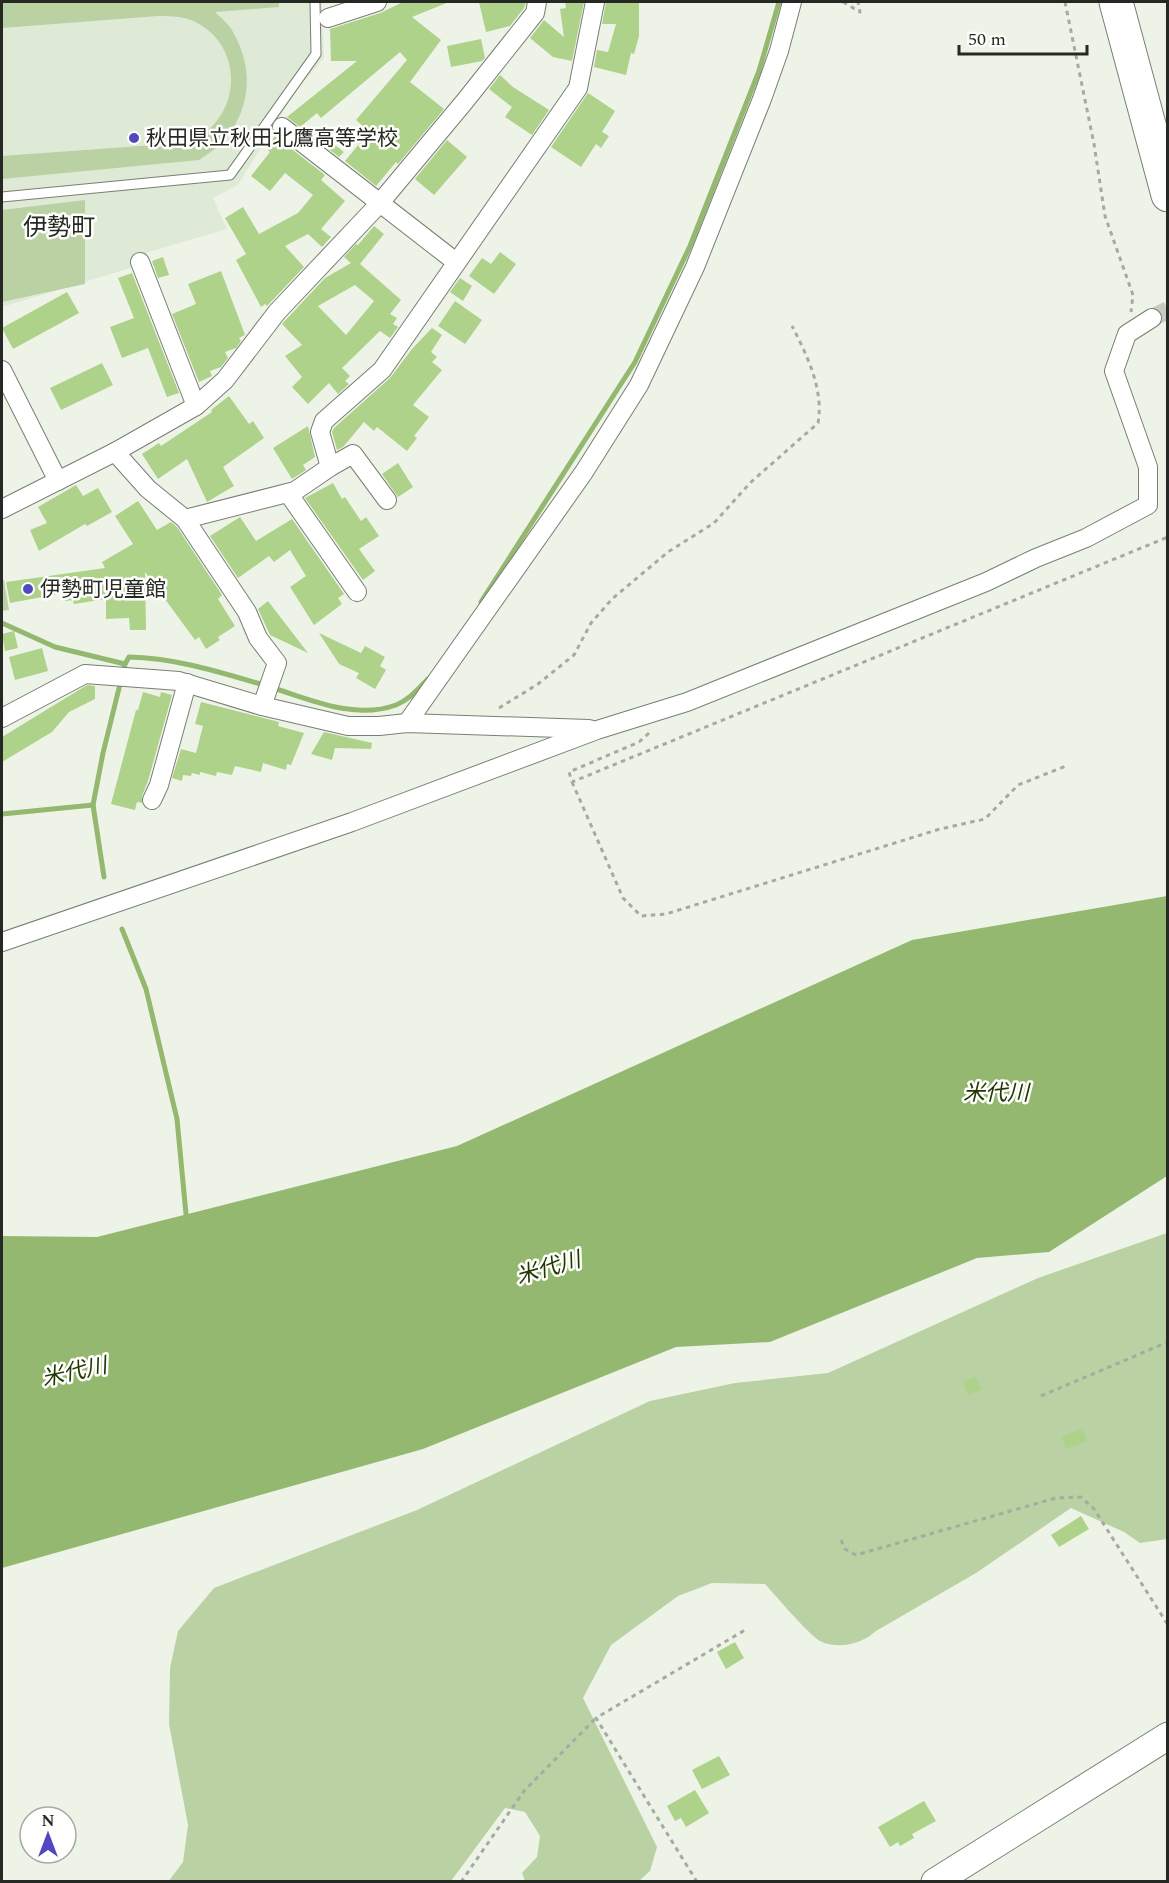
<svg xmlns="http://www.w3.org/2000/svg" width="1169" height="1883" font-family="Spectral,'Noto Sans JP',serif">
<rect width="100%" height="100%" fill="#edf4e7"/>
<path fill="#dfead6" d="M2,2H322L324,58L296,91L238,185L213,198L227,229L132,257L134,267L2,307Z"/>
<g fill="#b9d1a3">
<path d="M2,2H279V7L215,12C221,18 229,24 233,32C254,69 251,107 225,140C218,148 207,154 199,160L2,179V156L182,143C189,140 197,138 203,134C242,106 240,47 199,24C186,16 172,16 158,16L2,28Z"/>
<path d="M85,200V284L2,302V210Z"/>
<path d="M2,580H4L9,610L2,611Z"/>
<path d="M1167,1233V1539L1140,1543L1124,1532L1071,1508L976,1573L876,1631C862,1644 838,1650 820,1641C810,1636 775,1595 765,1584L712,1583L678,1596L611,1645L583,1698L657,1847L650,1871L639,1881H525L522,1873L537,1857L540,1836L525,1812L505,1808L451,1881L168,1882L183,1862L188,1825L169,1724L170,1668L178,1631L214,1588L417,1510L650,1401L735,1383L828,1373L1038,1278Z"/>
</g>
<path fill="#94b870" d="M1167,896V1176L1049,1252L977,1258L770,1342L676,1347L423,1449L2,1568V1236L97,1237L457,1146L912,940Z"/>
<g fill="none" stroke-linecap="round" stroke-linejoin="round">
<g stroke="#94b870" stroke-width="5">
<path d="M481,602L635,362L690,246L759,71L779,2"/>
<path d="M2,623L55,647L125,664"/>
<path d="M273,688C312,700 355,720 396,705C409,700 418,689 428,679"/>
<path d="M2,814L93,805"/>
<path d="M104,877L93,805L103,753L125,664L129,657C176,658 219,672 264,685"/>
<path d="M122,929L146,989L177,1119L186,1214"/>
</g>
</g>
<g fill="#aed28a" fill-rule="evenodd">
<path d="M403,2H449L412,17L441,40L410,82L444,109L398,164L396,162L376,186L345,161L369,132L356,120L407,60L400,52L321,118L317,113L300,127L287,117L357,61H331L330,29L380,13Z"/>
<path d="M479,2H526L524,8L510,26L486,32Z"/>
<path d="M565,2H584L572,61L553,57L530,38L544,20L564,37L560,9L566,8Z"/>
<path d="M606,2H639V36L634,54L631,53L626,75L594,67L597,50L608,52L616,24H602Z"/>
<path d="M481,39L485,58L482,61L451,67L447,46Z"/>
<path d="M500,75L513,87L549,110L532,135L505,117L512,107L489,89Z"/>
<path d="M588,93L615,111L602,132L609,136L601,148L596,144L581,167L551,147Z"/>
<path d="M275,136L325,175L321,180L345,201L321,229L331,237L322,247L308,234L285,246L304,267L267,306L265,304L261,307L236,260L246,254L225,218L243,207L259,234L298,213L313,195L285,173L270,191L251,176L270,152L266,148Z"/>
<path d="M447,140L467,157L434,195L415,179Z"/>
<path d="M331,142L344,152L339,157L326,147Z"/>
<path d="M374,226L384,234L360,264L401,300L390,314L397,318L393,324L398,327L390,338L380,331L342,368L350,376L345,381L349,384L338,394L329,383L308,404L292,387L302,377L285,356L302,345L282,324L325,278L351,263L344,257L356,244L358,245ZM355,285L374,301L346,335L318,306Z"/>
<path d="M500,252L516,264L494,294L469,276L482,258L491,264Z"/>
<path d="M163,257L169,275L158,278L152,261Z"/>
<path d="M221,271L245,335L239,338L241,341L236,348L225,352L228,358L221,367L210,371L212,376L199,382L172,314L196,304L188,284Z"/>
<path d="M132,273L179,393L167,397L148,348L122,358L110,327L134,318L118,278Z"/>
<path d="M460,278L472,286L463,301L450,292Z"/>
<path d="M67,292L79,313L13,349L2,328Z"/>
<path d="M455,301L482,320L465,344L438,326Z"/>
<path d="M432,328L442,335L431,352L437,357L432,362L442,370L413,405L429,417L414,436L417,438L407,451L377,427L374,431L364,422L343,447L337,450L332,432L334,428L390,378L412,349Z"/>
<path d="M102,363L113,385L61,410L50,388Z"/>
<path d="M229,396L249,424L253,421L264,438L223,467L234,486L207,502L187,459L158,479L142,454L159,443L161,446L212,412L211,410Z"/>
<path d="M308,426L315,457L303,465L306,470L292,479L273,448Z"/>
<path d="M398,463L413,487L398,497L382,474Z"/>
<path d="M333,483L342,499L345,497L361,521L366,517L379,536L359,549L375,571L363,580L305,498Z"/>
<path d="M76,485L83,496L98,488L112,512L87,526L85,524L39,551L30,530L47,523L38,507Z"/>
<path d="M138,501L157,530L171,522L177,527L222,595L218,599L235,626L218,637L220,640L206,649L199,637L195,640L145,572L146,630H130L129,618L106,619V599L74,604L73,600L65,601L64,593L10,603L6,582L105,568L102,562L133,544L115,516Z"/>
<path d="M240,517L256,541L292,519L344,594L338,598L342,604L314,625L290,587L306,576L290,550L274,562L269,556L238,578L210,536Z"/>
<path d="M268,601L308,653L270,635L258,609Z"/>
<path d="M14,631L18,648L5,651L2,634Z"/>
<path d="M319,633L361,653L365,646L385,657L380,666L386,670L375,689L356,678L359,673L339,664Z"/>
<path d="M42,648L48,671L15,680L9,657Z"/>
<path d="M87,685L95,686V699L69,712L52,732L2,762V737Z"/>
<path d="M143,692L160,697L161,692L172,695L148,781L142,796V803L137,802L135,810L111,804L136,710H138Z"/>
<path d="M201,702L279,722L278,726L304,733L291,765L287,764L286,770L263,763L261,772L235,766L232,775L217,772L216,776L200,772V775L192,773L191,776L183,775L182,781L172,778L181,749L196,753L203,726L195,724Z"/>
<path d="M324,732L372,743L371,749L335,748L332,760L311,754Z"/>
<path d="M976,1377L981,1390L968,1395L963,1382Z"/>
<path d="M1082,1429L1087,1441L1066,1449L1062,1437Z"/>
<path d="M1081,1516L1089,1529L1059,1547L1051,1535Z"/>
<path d="M735,1642L744,1658L726,1669L717,1652Z"/>
<path d="M719,1756L730,1775L702,1789L692,1770Z"/>
<path d="M695,1790L709,1813L686,1827L681,1818L675,1821L667,1806Z"/>
<path d="M924,1801L936,1821L912,1834L914,1838L900,1846L898,1842L890,1847L878,1827Z"/>
</g>
<g fill="none" stroke-linecap="round" stroke-linejoin="round">
<path stroke="#c5cbc0" stroke-width="18" stroke-dasharray="18 9" stroke-linecap="butt" d="M1152,318L1168,310"/>
<g stroke="#787f73" stroke-width="11">
<path id="lane" d="M2,197L230,175L316,54L315,2"/>
</g>
<g stroke="#787f73" stroke-width="20">
<g id="street">
<path d="M328,18L377,2"/>
<path d="M282,127L456,262"/>
<path d="M140,262L196,406"/>
<path d="M2,370L58,481"/>
<path d="M330,467L353,454L387,500"/>
<path d="M288,493L357,592"/>
<path d="M2,509L115,452"/>
<path d="M185,519L295,491L330,467L320,432L324,421L382,370L578,88L595,2"/>
<path d="M262,706L277,663L258,638L247,612L185,519L148,489L115,452L196,406L225,380L277,312L379,204L465,101L535,13L537,2"/>
<path d="M2,718L85,674L179,681L262,706L348,726H379L407,723L589,729"/>
<path d="M407,723L584,472L639,385L695,267L762,99L779,51L792,2"/>
<path d="M152,800L159,785L187,683"/>
<path d="M2,942L352,822L597,730L687,702L986,582L1036,558L1086,538L1148,505V467L1114,371L1127,334L1152,318"/>
</g>
</g>
<g stroke="#787f73" stroke-width="29">
<path id="secondary" d="M935,1882L1168,1736"/>
</g>
<g stroke="#787f73" stroke-width="35">
<path id="highway" d="M1116,2L1168,195"/>
</g>
<g stroke="#a5aba1" stroke-width="3" stroke-dasharray="4.5 4.5" stroke-linecap="butt">
<path d="M843,2L860,12L858,2"/>
<path d="M1065,2L1094,144L1105,216L1133,295L1131,312"/>
<path d="M499,708L538,684L574,655L591,623L612,599L668,552L714,523L750,483L818,423C824,390 807,355 792,326"/>
<path d="M649,733L639,742L569,772L572,782L1168,537"/>
<path d="M572,782L623,898L641,916L666,914L940,829L985,819L1018,785L1066,766"/>
<path d="M1041,1396L1168,1342"/>
<path d="M841,1540L845,1549L856,1555L1056,1498L1081,1497L1094,1509L1168,1625"/>
<path d="M461,1882L524,1791L596,1718"/>
<path d="M697,1882L596,1718L745,1630"/>
</g>
<use href="#lane" stroke="#fff" stroke-width="9"/>
<use href="#street" stroke="#fff" stroke-width="18"/>
<use href="#secondary" stroke="#fff" stroke-width="27"/>
<use href="#highway" stroke="#fff" stroke-width="33"/>
</g>
<g fill="#5049c0" stroke="#fefffc" stroke-width="2">
<circle cx="134" cy="138" r="6"/>
<circle cx="28" cy="589" r="6"/>
</g>
<g text-anchor="middle" stroke-width="5" stroke-linejoin="round" paint-order="stroke">
<g font-size="21" fill="#252823" stroke="#fefffc" text-anchor="start">
<text x="146" y="145">秋田県立秋田北鷹高等学校</text>
<text x="40" y="596">伊勢町児童館</text>
</g>
<g font-size="22" font-style="italic" fill="#223702" stroke="#fefffc">
<text x="996" y="1100">米代川</text>
<text transform="translate(548 1267) rotate(-16)" y="8">米代川</text>
<text transform="translate(74 1371) rotate(-12)" y="8">米代川</text>
</g>
<g font-size="24" fill="#252823" stroke="#fefffc">
<text x="59" y="235">伊勢町</text>
</g>
</g>
<rect width="1169" height="1883" fill="none" stroke="#252823" stroke-width="6"/>
<g transform="translate(48 1835)"><circle r="28" fill="#fefffc" stroke="#a7a9a5" stroke-width="1.5"/>
<path d="M0-4.5L10 22L0 15L-10 22Z" fill="#5049c0"/>
<text y="-9" font-size="16" font-weight="bold" text-anchor="middle" fill="#252823">N</text>
</g>
<path d="M959 45v9h128v-9" fill="none" stroke="#252823" stroke-width="3"/>
<text x="968" y="45" font-size="18" fill="#252823" stroke="#fefffc" stroke-width="4.5" paint-order="stroke">50 m</text>
</svg>
